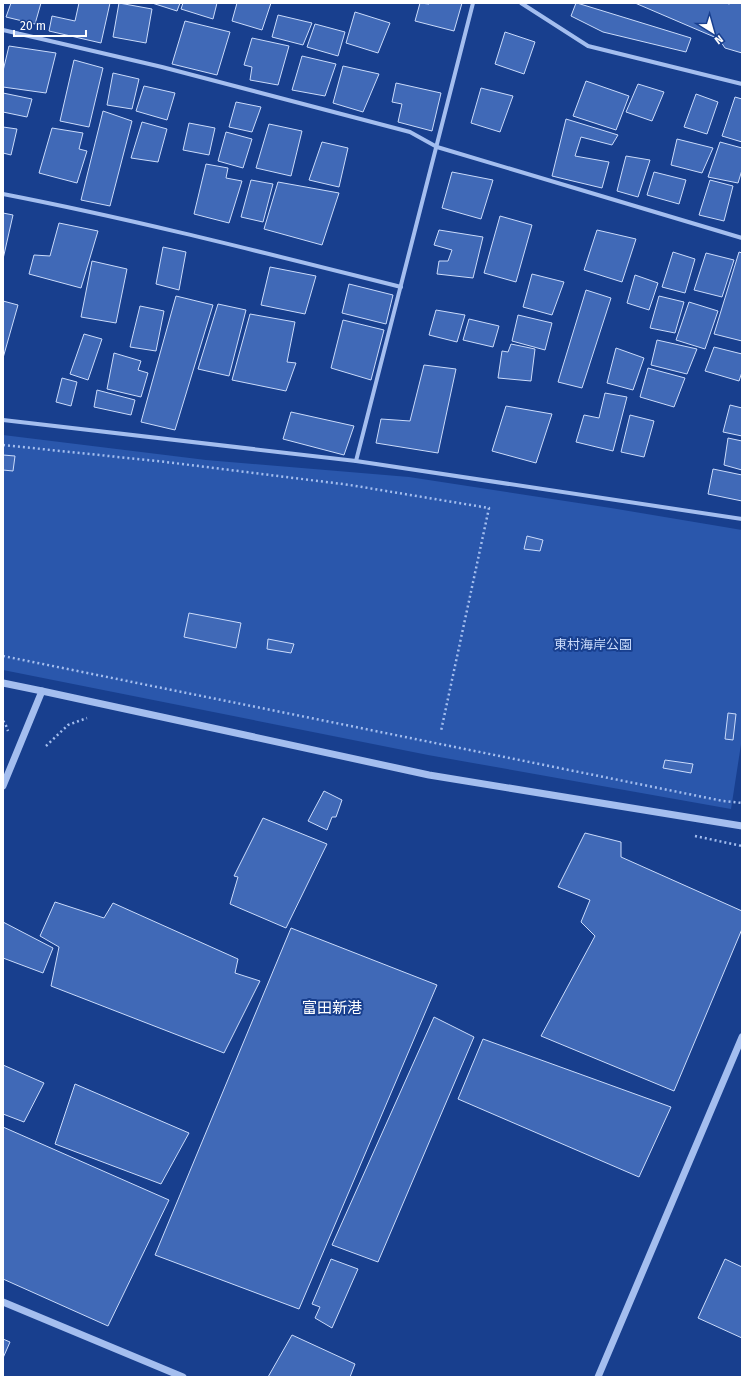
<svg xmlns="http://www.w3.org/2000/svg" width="745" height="1380" font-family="'Fira Sans','Noto Sans JP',sans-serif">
<rect width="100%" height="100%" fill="#183f8e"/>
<path fill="#2a57ac" d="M3,435L206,460L409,477L611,508L742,530V738L731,809L428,755L3,670Z"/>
<g fill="#4069b7" stroke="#cadbfb">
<path d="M11,3H41L35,24L6,17Z"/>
<path d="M79,3H110L101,43L49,31L52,16L75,21Z"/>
<path d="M119,3L152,9L146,43L113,37Z"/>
<path d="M152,3H180L177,11Z"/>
<path d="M183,3H217L213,19L181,9Z"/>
<path d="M237,3H271L262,30L232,21Z"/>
<path d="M420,3L429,4V3H462L454,31L415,21Z"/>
<path d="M576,3H577L691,38L686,52L603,32L571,16Z"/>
<path d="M635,3H726L729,4L731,3H742V53L725,48L719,39Z"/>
<path d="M355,12L390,23L378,53L346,43Z"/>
<path d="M278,15L312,23L303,45L272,37Z"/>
<path d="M185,21L230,32L217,75L172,64Z"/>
<path d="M315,24L345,32L338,56L307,47Z"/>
<path d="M505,32L535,42L524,74L495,64Z"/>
<path d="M252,38L289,46L278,85L250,80L252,67L244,65Z"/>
<path d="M9,46L56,53L46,93L3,87V71Z"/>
<path d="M302,56L336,64L325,96L292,90Z"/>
<path d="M74,60L103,68L89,127L60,121Z"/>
<path d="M343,66L379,74L363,112L333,103Z"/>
<path d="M113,73L139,79L132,109L107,105Z"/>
<path d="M586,81L629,96L616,130L573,116Z"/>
<path d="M396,83L441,93L432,131L398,122L402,104L392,102Z"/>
<path d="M638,84L664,92L652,121L626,112Z"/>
<path d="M144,86L175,93L167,120L136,111Z"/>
<path d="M481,88L513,96L500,132L471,123Z"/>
<path d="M3,93L32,99L27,117L3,112Z"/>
<path d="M696,94L718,102L707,134L684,127Z"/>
<path d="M735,97L742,99V142L722,136Z"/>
<path d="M236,102L261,107L252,132L229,127Z"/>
<path d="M103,111L132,121L110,206L81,200Z"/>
<path d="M566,119L618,135L612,145L581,137L575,156L609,162L602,188L552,176Z"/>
<path d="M142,122L167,129L158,162L131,158Z"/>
<path d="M189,123L215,128L209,155L183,150Z"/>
<path d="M269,124L302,131L291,176L256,168Z"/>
<path d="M3,127L17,129L11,155L3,153Z"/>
<path d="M52,128L83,133L79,149L87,151L77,183L39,173Z"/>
<path d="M226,132L252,139L243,168L218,161Z"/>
<path d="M677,139L713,148L702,173L671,165Z"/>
<path d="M322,142L348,148L339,187L309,180Z"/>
<path d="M720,142L742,148V170L738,183L708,177Z"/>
<path d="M626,156L650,160L638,197L617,191Z"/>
<path d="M206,164L228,168L226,178L242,181L229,223L194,214Z"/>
<path d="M452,172L493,180L481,219L442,208Z"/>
<path d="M654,172L686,180L679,204L647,195Z"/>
<path d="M251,180L273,184L263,222L241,217Z"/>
<path d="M710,180L733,186L724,221L699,215Z"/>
<path d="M278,182L339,193L322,245L264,229Z"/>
<path d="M3,213L13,215L3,259Z"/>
<path d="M500,216L532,225L516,282L484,273Z"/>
<path d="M59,223L98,231L81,288L29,274L34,255L50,256Z"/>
<path d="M439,230L483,237L473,278L437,274L439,261H448L452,250L434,245Z"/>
<path d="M597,230L636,239L622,282L584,270Z"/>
<path d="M163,247L186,252L179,290L156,284Z"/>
<path d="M673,252L695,259L685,293L662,287Z"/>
<path d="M739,252L742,253V341L714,334Z"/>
<path d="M706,253L734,260L722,297L694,290Z"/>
<path d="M92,261L127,269L116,323L81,317Z"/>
<path d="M270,267L316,276L305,314L261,305Z"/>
<path d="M532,274L564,282L552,315L523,307Z"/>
<path d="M635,275L658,283L649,310L627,303Z"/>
<path d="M349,284L393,295L386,324L342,313Z"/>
<path d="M586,290L611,298L582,388L558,382Z"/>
<path d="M176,296L213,305L175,430L141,422Z"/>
<path d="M659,296L684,302L675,333L650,328Z"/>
<path d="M3,301L18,305L3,358Z"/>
<path d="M689,302L718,311L705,349L676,340Z"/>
<path d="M218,304L246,310L229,376L198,369Z"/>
<path d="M140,306L164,311L156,351L130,347Z"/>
<path d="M436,310L465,315L457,342L429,335Z"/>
<path d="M250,314L295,322L287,362L296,363L286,391L232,380Z"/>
<path d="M518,315L552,323L545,350L512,341Z"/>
<path d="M469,319L499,326L493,347L463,340Z"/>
<path d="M343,320L384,330L371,380L331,368Z"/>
<path d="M84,334L102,339L88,380L70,374Z"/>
<path d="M657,340L697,349L687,374L651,365Z"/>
<path d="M511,344L535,349L531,381L498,378L502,351L508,352Z"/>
<path d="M714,347L742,354V372L739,381L705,371Z"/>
<path d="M616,348L644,358L633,390L607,383Z"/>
<path d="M114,353L141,361L138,370L148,373L141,397L107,389Z"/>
<path d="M424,365L456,369L438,453L376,443L381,419L410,421Z"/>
<path d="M648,368L685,378L674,407L640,397Z"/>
<path d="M62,378L77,382L71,406L56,402Z"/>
<path d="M97,390L135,400L131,415L94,407Z"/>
<path d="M605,393L627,397L613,451L576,442L584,415L599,418Z"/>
<path d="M730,405L742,408V436L723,432Z"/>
<path d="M506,406L552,414L536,463L492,451Z"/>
<path d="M291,412L354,426L344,455L283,439Z"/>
<path d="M630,415L654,421L644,457L621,452Z"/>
<path d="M728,438L742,441V470L724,465Z"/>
<path d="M3,455L15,456L13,471L3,470Z"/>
<path d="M713,469L742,475V501L708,494Z"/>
<path d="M527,536L543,540L540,551L524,549Z"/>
<path d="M189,613L241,623L236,648L184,637Z"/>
<path d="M268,639L294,644L291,653L267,649Z"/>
<path d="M728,713L736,714L733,740L725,739Z"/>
<path d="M665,760L693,764L691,773L663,768Z"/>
<path d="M324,791L342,800L336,817H332L327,830L308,821Z"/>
<path d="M263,818L327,844L286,928L230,904L238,877L234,876Z"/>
<path d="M585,833L621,842V857L742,911V929L674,1091L541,1036L595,936L581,922L590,900L558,887Z"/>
<path d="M55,902L104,918L113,903L238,959L235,973L260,981L224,1053L51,986L59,947L40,936Z"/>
<path d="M3,922L53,948L43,973L3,958Z"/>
<path d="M291,928L437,985L299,1309L155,1255Z"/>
<path d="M434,1017L474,1037L378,1262L332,1245Z"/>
<path d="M483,1039L671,1107L639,1177L458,1099Z"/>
<path d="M3,1065L44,1083L24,1122L3,1114Z"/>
<path d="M75,1084L189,1133L161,1184L55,1144Z"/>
<path d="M3,1127L169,1200L108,1326L3,1279Z"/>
<path d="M331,1259L358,1269L332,1328L315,1318L320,1307L312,1304Z"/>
<path d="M725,1259L742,1267V1338L698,1318Z"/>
<path d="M292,1335L355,1364L350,1377H268Z"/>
<path d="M3,1339L10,1342L3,1358Z"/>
</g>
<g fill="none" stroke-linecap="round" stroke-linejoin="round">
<g stroke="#a4beef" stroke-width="2.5" stroke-dasharray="2 3" stroke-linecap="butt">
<path d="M3,445L166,462L350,485L489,508L441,731"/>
<path d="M3,656L723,801L742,803"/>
<path d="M3,721L5,723L8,731"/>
<path d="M46,746L68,725L87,718"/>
<path d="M695,836L742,846"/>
</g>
<g stroke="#a4beef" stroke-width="4">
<path d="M521,3L588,46L742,84"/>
<path d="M3,30L162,67L410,132L437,147L742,238"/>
<path d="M3,194C137,220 269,254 401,287"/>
<path d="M3,420L356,461L742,519"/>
<path d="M356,461L473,3"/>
</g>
<g stroke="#a4beef" stroke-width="7">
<path d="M3,683L42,691L429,775L742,826"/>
<path d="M3,786L42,691"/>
<path d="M3,1302L183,1377"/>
<path d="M598,1377L742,1037"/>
</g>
</g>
<g text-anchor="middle" stroke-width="4" stroke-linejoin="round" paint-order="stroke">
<g font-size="13" fill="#cadbfb" stroke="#183f8e">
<text x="593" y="649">東村海岸公園</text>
</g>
<g font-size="15" fill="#fff" stroke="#183f8e">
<text x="332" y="1013">富田新港</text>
</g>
</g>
<rect width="745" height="1380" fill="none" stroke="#ffffff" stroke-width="8"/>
<g transform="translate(713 32) rotate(143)" stroke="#183f8e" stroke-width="3" paint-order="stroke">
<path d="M0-3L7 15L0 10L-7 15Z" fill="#ffffff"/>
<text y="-6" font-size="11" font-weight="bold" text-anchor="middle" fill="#ffffff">N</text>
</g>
<path d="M14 30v6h72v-6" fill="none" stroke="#ffffff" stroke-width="2"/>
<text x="20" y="30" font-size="12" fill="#ffffff" stroke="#183f8e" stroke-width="3" paint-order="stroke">20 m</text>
</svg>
